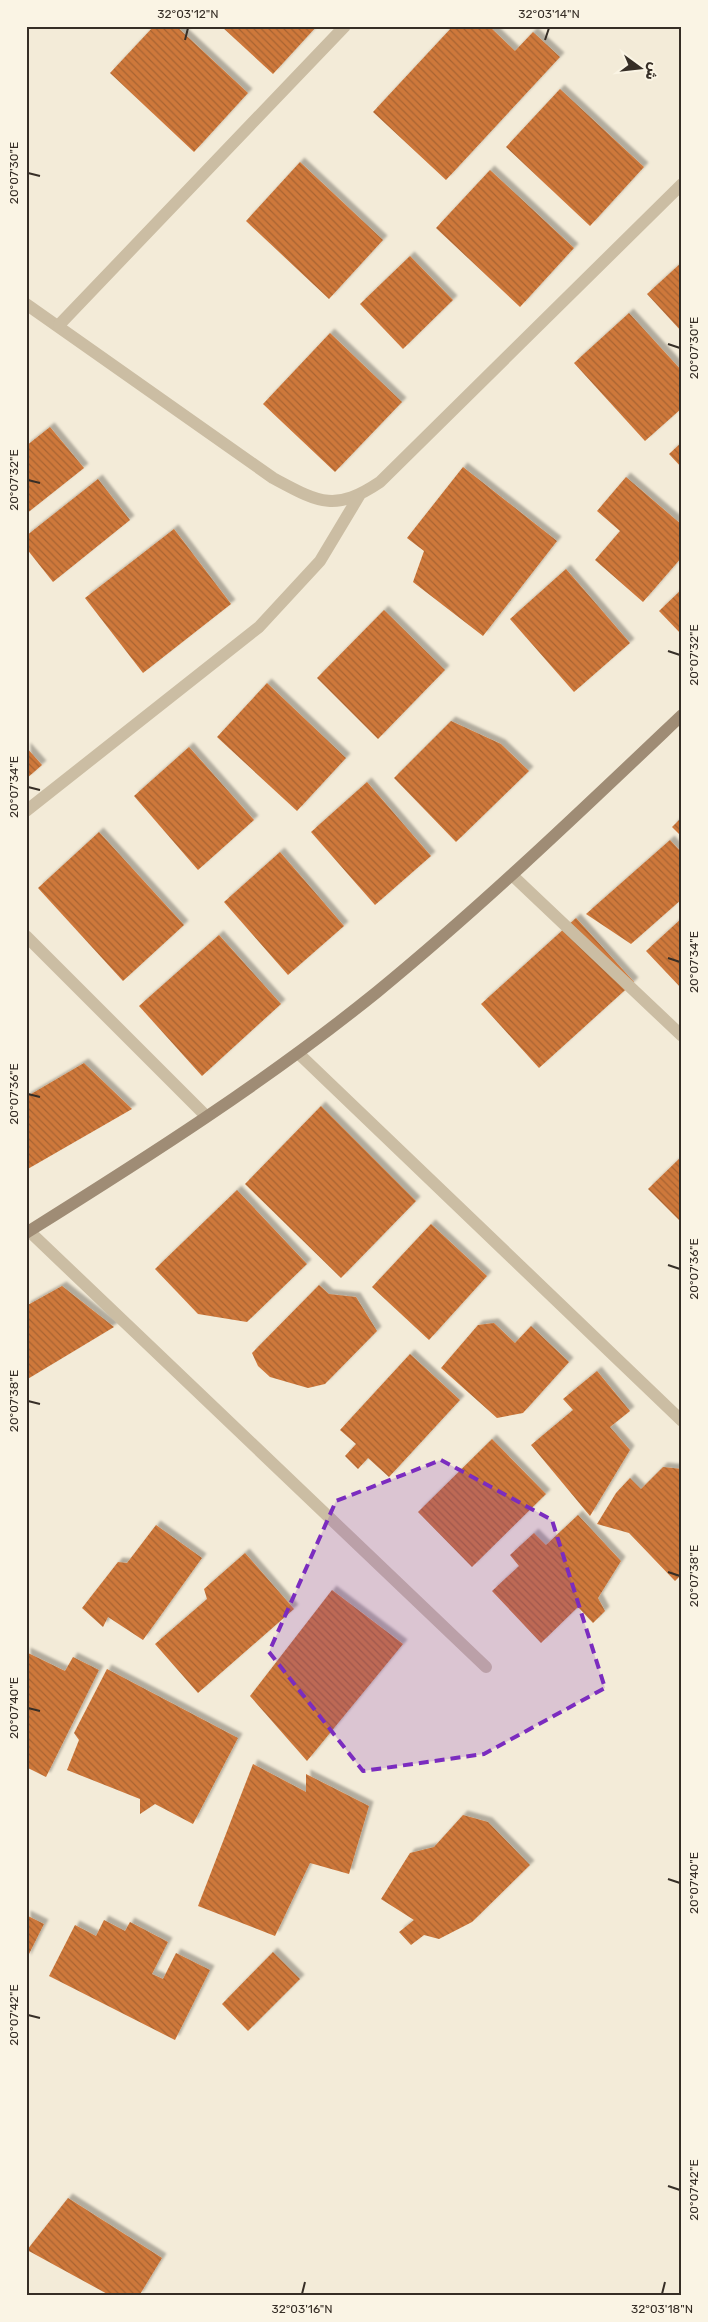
<svg xmlns="http://www.w3.org/2000/svg" width="708" height="2322" font-family="Rubik,Cairo,sans-serif">
<defs>
<pattern id="building-back-hatch" width="6" height="6" patternUnits="userSpaceOnUse" patternTransform="scale(1.25)"><rect width="6" height="6" fill="#ce783b"/><path d="M-1 5l2 2M0 0l6 6M5-1l2 2" fill="none" stroke="#a86331"/></pattern>
<filter id="shadow"><feDropShadow dx="4.5" dy="-4.5" stdDeviation="1" flood-color="#0004"/></filter>
</defs>
<rect width="100%" height="100%" fill="#f3ebd8"/>
<g fill="url(#building-back-hatch)" filter="url(#shadow)">
<path d="M154,26H176L248,93L194,152L110,73Z"/>
<path d="M221,26H317L273,74Z"/>
<path d="M453,26H489L515,51L533,32L560,57L446,180L373,112Z"/>
<path d="M560,89L644,167L590,226L506,147Z"/>
<path d="M300,162L383,240L329,299L246,221Z"/>
<path d="M490,170L574,248L520,307L436,228Z"/>
<path d="M410,256L453,300L403,349L360,304Z"/>
<path d="M682,262V332L647,294Z"/>
<path d="M629,313L682,371V408L645,441L574,363Z"/>
<path d="M330,333L402,402L335,472L263,404Z"/>
<path d="M50,427L84,468L26,514V446Z"/>
<path d="M682,442V468L669,454Z"/>
<path d="M463,467L557,541L483,636L413,582L424,551L407,538Z"/>
<path d="M626,477L682,525V557L643,602L595,560L620,531L597,511Z"/>
<path d="M98,479L130,520L53,582L26,548V536Z"/>
<path d="M174,529L231,604L143,673L85,598Z"/>
<path d="M566,569L630,643L574,692L510,619Z"/>
<path d="M682,589V635L659,611Z"/>
<path d="M384,610L445,670L378,739L317,678Z"/>
<path d="M267,683L346,758L297,811L217,737Z"/>
<path d="M451,721L501,744L529,771L456,842L394,778Z"/>
<path d="M26,747L42,765L26,779Z"/>
<path d="M189,747L254,820L198,870L134,796Z"/>
<path d="M367,782L431,856L375,905L311,832Z"/>
<path d="M682,817V837L672,827Z"/>
<path d="M99,832L184,925L123,981L38,888Z"/>
<path d="M670,840L682,853V899L631,944L586,914Z"/>
<path d="M280,852L344,926L288,975L224,902Z"/>
<path d="M576,918L634,982L539,1068L481,1004Z"/>
<path d="M682,918V989L646,951Z"/>
<path d="M219,935L281,1004L202,1076L139,1006Z"/>
<path d="M84,1063L132,1109L26,1170V1097Z"/>
<path d="M321,1106L416,1201L341,1278L245,1184Z"/>
<path d="M682,1156V1223L648,1189Z"/>
<path d="M237,1190L307,1264L247,1322L198,1314L155,1269Z"/>
<path d="M431,1224L487,1276L429,1340L372,1287Z"/>
<path d="M319,1285L329,1294L356,1297L377,1331L325,1384L308,1388L270,1377L258,1366L252,1353Z"/>
<path d="M62,1286L114,1327L26,1380V1306Z"/>
<path d="M494,1323L515,1343L531,1326L569,1362L523,1413L497,1418L441,1368L478,1325Z"/>
<path d="M410,1354L460,1400L389,1477L368,1458L358,1469L345,1456L356,1444L340,1430Z"/>
<path d="M597,1371L630,1411L610,1427L630,1450L590,1516L531,1445L573,1410L563,1399Z"/>
<path d="M492,1439L546,1494L472,1567L418,1512Z"/>
<path d="M663,1467L682,1469V1574L675,1581L629,1533L597,1524L616,1493L630,1478L641,1489Z"/>
<path d="M578,1515L621,1561L598,1598L605,1611L593,1623L578,1607L541,1643L492,1591L519,1566L510,1555L534,1533L546,1545Z"/>
<path d="M156,1525L202,1558L143,1640L108,1617L103,1627L82,1608L118,1562L127,1563Z"/>
<path d="M245,1553L294,1609L198,1693L155,1644L207,1599L204,1589Z"/>
<path d="M332,1590L403,1644L307,1761L250,1696Z"/>
<path d="M26,1652L65,1671L73,1657L99,1670L46,1777L26,1767Z"/>
<path d="M107,1669L238,1738L193,1824L155,1804L140,1814V1799L67,1770L79,1740L74,1733Z"/>
<path d="M253,1764L306,1792V1774L369,1806L349,1874L310,1863L275,1936L198,1906Z"/>
<path d="M463,1815L488,1822L530,1865L472,1922L439,1939L424,1935L411,1945L399,1932L414,1920L381,1899L410,1853L434,1847Z"/>
<path d="M26,1915L44,1924L26,1960Z"/>
<path d="M104,1920L125,1931L130,1922L168,1942L152,1974L163,1979L176,1953L210,1970L175,2040L49,1976L75,1925L96,1936Z"/>
<path d="M273,1952L300,1979L248,2031L222,2004Z"/>
<path d="M68,2198L162,2258L139,2296H111L27,2250Z"/>
</g>
<g fill="none" stroke-linecap="round" stroke-linejoin="round">
<g stroke="#cbbda3" stroke-width="12">
<path d="M26,304L273,478C318,502 334,513 380,482L682,184"/>
<path d="M59,325L345,26"/>
<path d="M26,811L259,627L320,561L359,496"/>
<path d="M513,876L682,1036"/>
<path d="M26,936L206,1116"/>
<path d="M298,1053L682,1421"/>
<path d="M29,1231L486,1667"/>
</g>
<path stroke="#9f8c75" stroke-width="12" d="M26,1233C146,1158 267,1081 377,992C483,905 582,810 682,715"/>
</g>
<path fill="#7b2cbf" fill-opacity="0.2" stroke="#7b2cbf" stroke-width="4" stroke-dasharray="10 6" stroke-linejoin="round" d="M441,1460L552,1520L605,1688L484,1754L363,1771L269,1652L336,1501Z"/>
<path fill="none" stroke="#362e26" stroke-width="2" d="M185,40L188,28M545,40L549,28M28,173L40,176M668,344L680,348M28,480L40,483M668,651L680,655M28,787L40,790M668,958L680,962M28,1094L40,1097M668,1265L680,1269M28,1401L40,1404M668,1572L680,1576M28,1708L40,1711M668,1879L680,1883M28,2015L40,2018M668,2186L680,2190M302,2294L305,2282M662,2294L665,2282"/>
<rect width="708" height="2322" fill="none" stroke="#faf4e4" stroke-width="55"/>
<g transform="translate(640 68) rotate(105)" stroke="#faf4e4" stroke-width="4" paint-order="stroke">
<path d="M0-4L9 19L0 12L-9 19Z" fill="#362e26"/>
<text y="-8" font-size="14" font-weight="bold" text-anchor="middle" fill="#362e26">ش</text>
</g>
<rect x="28" y="28" width="652" height="2266" fill="none" stroke="#362e26" stroke-width="2"/>
<g font-size="12" text-anchor="middle" fill="#362e26">
<text x="188" y="18">32°03'12"N</text>
<text x="549" y="18">32°03'14"N</text>
<text transform="translate(14 173) rotate(-90)" y="4">20°07'30"E</text>
<text transform="translate(694 348) rotate(-90)" y="4">20°07'30"E</text>
<text transform="translate(14 480) rotate(-90)" y="4">20°07'32"E</text>
<text transform="translate(694 655) rotate(-90)" y="4">20°07'32"E</text>
<text transform="translate(14 787) rotate(-90)" y="4">20°07'34"E</text>
<text transform="translate(694 962) rotate(-90)" y="4">20°07'34"E</text>
<text transform="translate(14 1094) rotate(-90)" y="4">20°07'36"E</text>
<text transform="translate(694 1269) rotate(-90)" y="4">20°07'36"E</text>
<text transform="translate(14 1401) rotate(-90)" y="4">20°07'38"E</text>
<text transform="translate(694 1576) rotate(-90)" y="4">20°07'38"E</text>
<text transform="translate(14 1708) rotate(-90)" y="4">20°07'40"E</text>
<text transform="translate(694 1883) rotate(-90)" y="4">20°07'40"E</text>
<text transform="translate(14 2015) rotate(-90)" y="4">20°07'42"E</text>
<text transform="translate(694 2190) rotate(-90)" y="4">20°07'42"E</text>
<text x="302" y="2313">32°03'16"N</text>
<text x="662" y="2313">32°03'18"N</text>
</g>
</svg>
